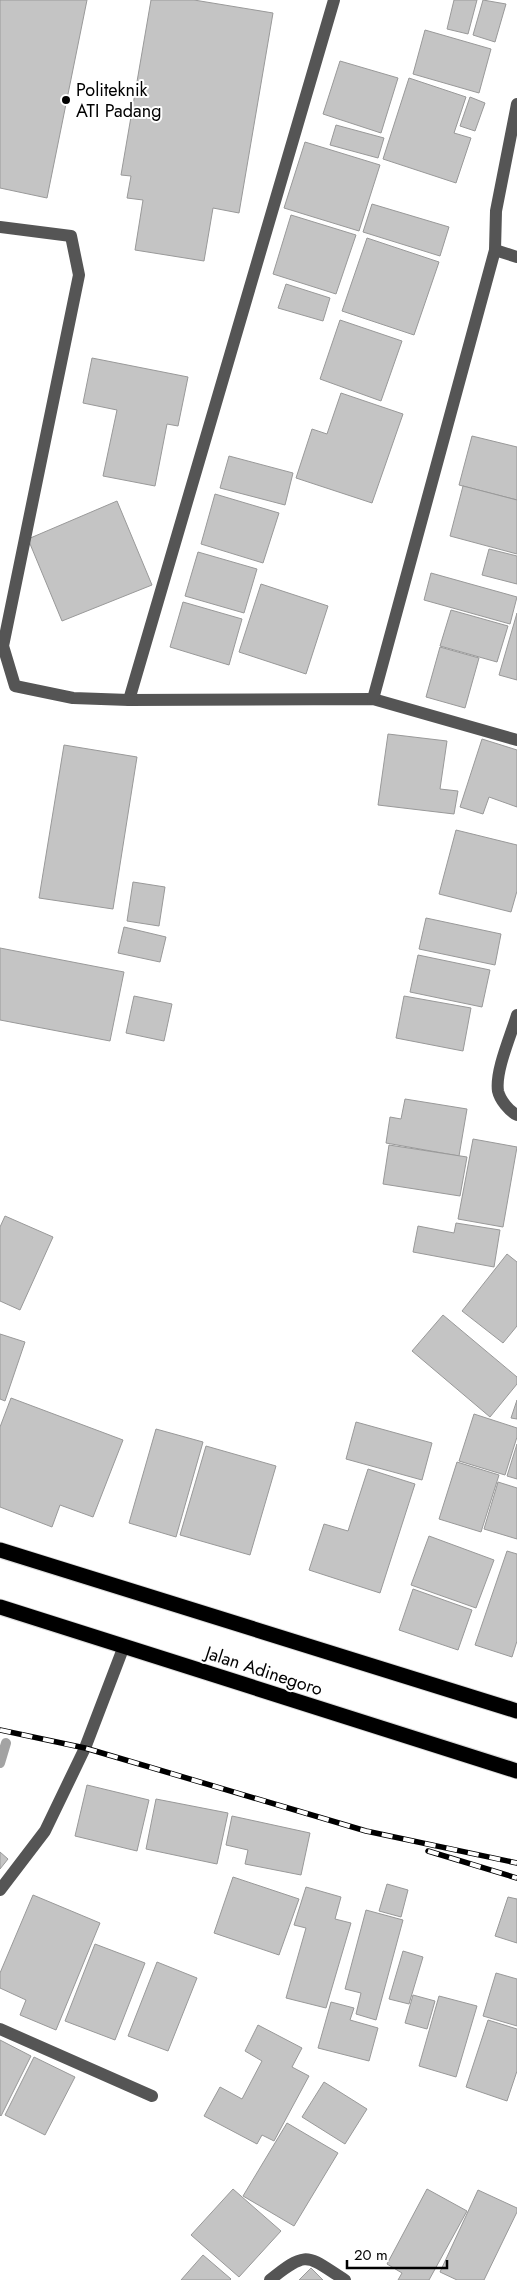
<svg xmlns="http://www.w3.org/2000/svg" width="517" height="2280" font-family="Jost,sans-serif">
<rect width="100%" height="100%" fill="#fff"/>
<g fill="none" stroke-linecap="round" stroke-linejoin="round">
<path stroke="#a3a3a3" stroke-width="10" d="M0,1763L6,1743"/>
</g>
<g fill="#c4c4c4" stroke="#999">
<path d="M0,0H87L47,198L0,188Z"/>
<path d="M151,0H194L273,13L239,213L213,208L204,261L135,250L143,200L127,198L131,176L121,175Z"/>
<path d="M454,0H477L468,34L447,29Z"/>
<path d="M483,0L506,4L495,42L473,35Z"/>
<path d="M425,30L491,49L479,93L413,74Z"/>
<path d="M340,61L398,78L381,133L323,114Z"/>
<path d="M409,78L466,97L454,133L471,138L456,183L383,159Z"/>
<path d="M470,97L485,103L475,131L460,126Z"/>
<path d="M336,125L384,138L378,158L330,145Z"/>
<path d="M305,142L380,165L359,231L284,208Z"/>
<path d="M372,204L449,227L440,256L363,232Z"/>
<path d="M291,215L356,235L336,294L273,274Z"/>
<path d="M367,238L439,262L414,335L342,311Z"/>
<path d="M286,284L330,298L323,321L278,308Z"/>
<path d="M340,320L402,341L381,401L320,379Z"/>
<path d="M92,358L188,377L178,426L167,424L155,486L103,476L117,410L83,403Z"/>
<path d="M341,393L403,414L372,503L296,478L312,429L327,434Z"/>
<path d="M472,436L517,447V500L459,485Z"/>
<path d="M229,456L293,473L285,505L220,488Z"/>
<path d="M463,486L517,500V554L450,536Z"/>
<path d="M215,494L279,513L263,563L201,544Z"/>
<path d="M117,501L152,585L62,621L28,539Z"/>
<path d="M489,549L517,556V584L482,575Z"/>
<path d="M198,552L257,569L244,613L185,596Z"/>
<path d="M431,573L517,597L510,624L424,600Z"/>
<path d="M261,584L328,606L306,674L239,652Z"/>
<path d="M183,602L242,619L229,665L170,647Z"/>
<path d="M451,610L508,626L497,662L440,646Z"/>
<path d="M517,613V680L499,675Z"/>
<path d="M440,647L479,658L465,708L426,697Z"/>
<path d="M388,734L447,741L440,789L458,791L454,814L378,805Z"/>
<path d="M482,739L517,750V807L489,797L483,814L460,807Z"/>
<path d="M64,745L137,757L113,909L39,898Z"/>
<path d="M456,830L517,845V891L511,912L439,894Z"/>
<path d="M133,882L165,887L159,926L127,921Z"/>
<path d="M426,918L501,934L495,965L419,949Z"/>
<path d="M124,927L166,937L160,962L118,953Z"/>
<path d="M0,948L124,972L110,1041L0,1020Z"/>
<path d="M418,955L490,970L482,1007L410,992Z"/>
<path d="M134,996L172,1004L164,1041L126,1033Z"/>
<path d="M404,996L471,1008L463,1051L396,1038Z"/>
<path d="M405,1099L467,1109L459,1156L386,1143L390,1117L401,1119Z"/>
<path d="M473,1139L517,1147L503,1227L458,1219Z"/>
<path d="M389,1145L467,1157L460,1196L383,1184Z"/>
<path d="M5,1216L53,1237L20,1310L0,1301V1227Z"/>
<path d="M456,1223L500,1230L494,1267L413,1252L418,1226L454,1233Z"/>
<path d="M507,1254L517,1262V1326L503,1343L462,1311Z"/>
<path d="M443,1315L517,1377V1384L490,1417L412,1351Z"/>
<path d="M0,1334L25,1342L5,1401L0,1399Z"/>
<path d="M11,1398L123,1440L93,1517L60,1505L52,1527L0,1507V1427Z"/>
<path d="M517,1400V1419L511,1418Z"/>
<path d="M474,1414L517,1428V1437L505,1475L459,1461Z"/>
<path d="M356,1422L432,1443L422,1480L346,1459Z"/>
<path d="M156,1429L203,1442L176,1537L129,1523Z"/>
<path d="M517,1444V1479L507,1476Z"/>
<path d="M206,1446L276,1466L250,1555L180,1535Z"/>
<path d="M457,1462L499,1475L481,1532L439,1519Z"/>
<path d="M368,1469L415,1484L380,1593L309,1570L324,1524L348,1531Z"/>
<path d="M498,1482L517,1488V1539L484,1529Z"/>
<path d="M429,1536L494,1560L476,1608L411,1585Z"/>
<path d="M507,1551L517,1554V1641L512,1657L475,1645Z"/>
<path d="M413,1589L472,1610L458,1650L399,1630Z"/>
<path d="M87,1785L149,1800L137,1851L75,1836Z"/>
<path d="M156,1799L228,1813L217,1864L146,1849Z"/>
<path d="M232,1816L310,1833L301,1875L245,1864L248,1850L226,1845Z"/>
<path d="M0,1852L8,1859L0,1869Z"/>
<path d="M233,1877L299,1899L279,1955L214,1933Z"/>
<path d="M387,1884L408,1890L401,1917L379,1911Z"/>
<path d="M306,1887L341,1897L335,1919L351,1923L326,2008L286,1998L306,1928L294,1925Z"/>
<path d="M33,1895L100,1923L56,2030L20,2015L26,2000L0,1988V1973Z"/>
<path d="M508,1897L517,1899V1943L495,1936Z"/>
<path d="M366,1910L403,1920L376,2020L356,2014L361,1993L345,1989Z"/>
<path d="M95,1944L145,1963L115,2040L65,2021Z"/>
<path d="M403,1951L423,1957L409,2004L389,1999Z"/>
<path d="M157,1962L197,1978L168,2051L128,2036Z"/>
<path d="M496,1973L517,1979V2026L483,2016Z"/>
<path d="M413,1995L435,2001L427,2029L405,2023Z"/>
<path d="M439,1996L477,2006L456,2077L419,2066Z"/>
<path d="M331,2002L354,2008L350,2020L378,2028L369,2061L318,2048Z"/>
<path d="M488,2020L517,2029V2071L507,2101L466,2087Z"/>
<path d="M258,2025L302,2048L292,2067L309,2076L274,2141L262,2135L257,2144L204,2116L220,2087L242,2099L262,2061L245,2051Z"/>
<path d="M0,2040L31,2056L1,2116L0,2115Z"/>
<path d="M34,2057L75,2077L45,2135L5,2115Z"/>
<path d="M324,2082L367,2109L345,2144L302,2117Z"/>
<path d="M287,2123L338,2153L294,2226L243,2196Z"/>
<path d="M233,2189L281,2231L239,2277L191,2235Z"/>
<path d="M427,2189L467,2211L429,2280H398L402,2273L387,2264Z"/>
<path d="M478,2190L517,2208V2212L484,2280H457L440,2272Z"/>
<path d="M203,2255L231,2279L230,2280H181Z"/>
<path d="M311,2268L323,2280H299Z"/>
</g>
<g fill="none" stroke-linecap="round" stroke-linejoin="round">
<g stroke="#dbdbdb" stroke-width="17">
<g id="highway">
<path d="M0,1550L517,1711"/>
<path d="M0,1607L517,1771"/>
</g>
</g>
<g stroke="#555" stroke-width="12">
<path d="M334,0L129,700L373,699L517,740"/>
<path d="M0,227L71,236L79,275L3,646L15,686L73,698L129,700"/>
<path d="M495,250L517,257"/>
<path d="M373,699L495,250L496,211L517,104"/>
<path d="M517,1015C511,1035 495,1071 498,1091C500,1100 509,1111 517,1115"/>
<path d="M0,1890L45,1831L85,1748L124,1646"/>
<path d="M0,2029L152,2096"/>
<path d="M270,2280C308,2249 307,2256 345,2280"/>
</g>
<use href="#highway" stroke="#000" stroke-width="15"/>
<g stroke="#000" stroke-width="5.5">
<g id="rail">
<path d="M0,1730L85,1748L366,1831L517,1863"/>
<path d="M428,1851L517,1878"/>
</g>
</g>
<use href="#rail" stroke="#fff" stroke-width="4" stroke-dasharray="11" stroke-linecap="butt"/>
</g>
<circle fill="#000" stroke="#fff" stroke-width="2" cx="66" cy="100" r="5"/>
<g text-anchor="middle" stroke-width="4" stroke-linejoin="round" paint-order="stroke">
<g font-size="18" fill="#000" stroke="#fff" text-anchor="start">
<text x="76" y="96">Politeknik<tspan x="76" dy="21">ATI Padang</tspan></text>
</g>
<g font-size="18" fill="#000" stroke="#fff">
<text transform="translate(264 1671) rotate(18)" y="6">Jalan Adinegoro</text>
</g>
</g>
<path d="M347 2260v8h100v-8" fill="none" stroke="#000000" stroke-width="2.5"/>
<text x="354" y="2260" font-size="15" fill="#000000" stroke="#ffffff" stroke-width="4" paint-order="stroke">20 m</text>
</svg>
